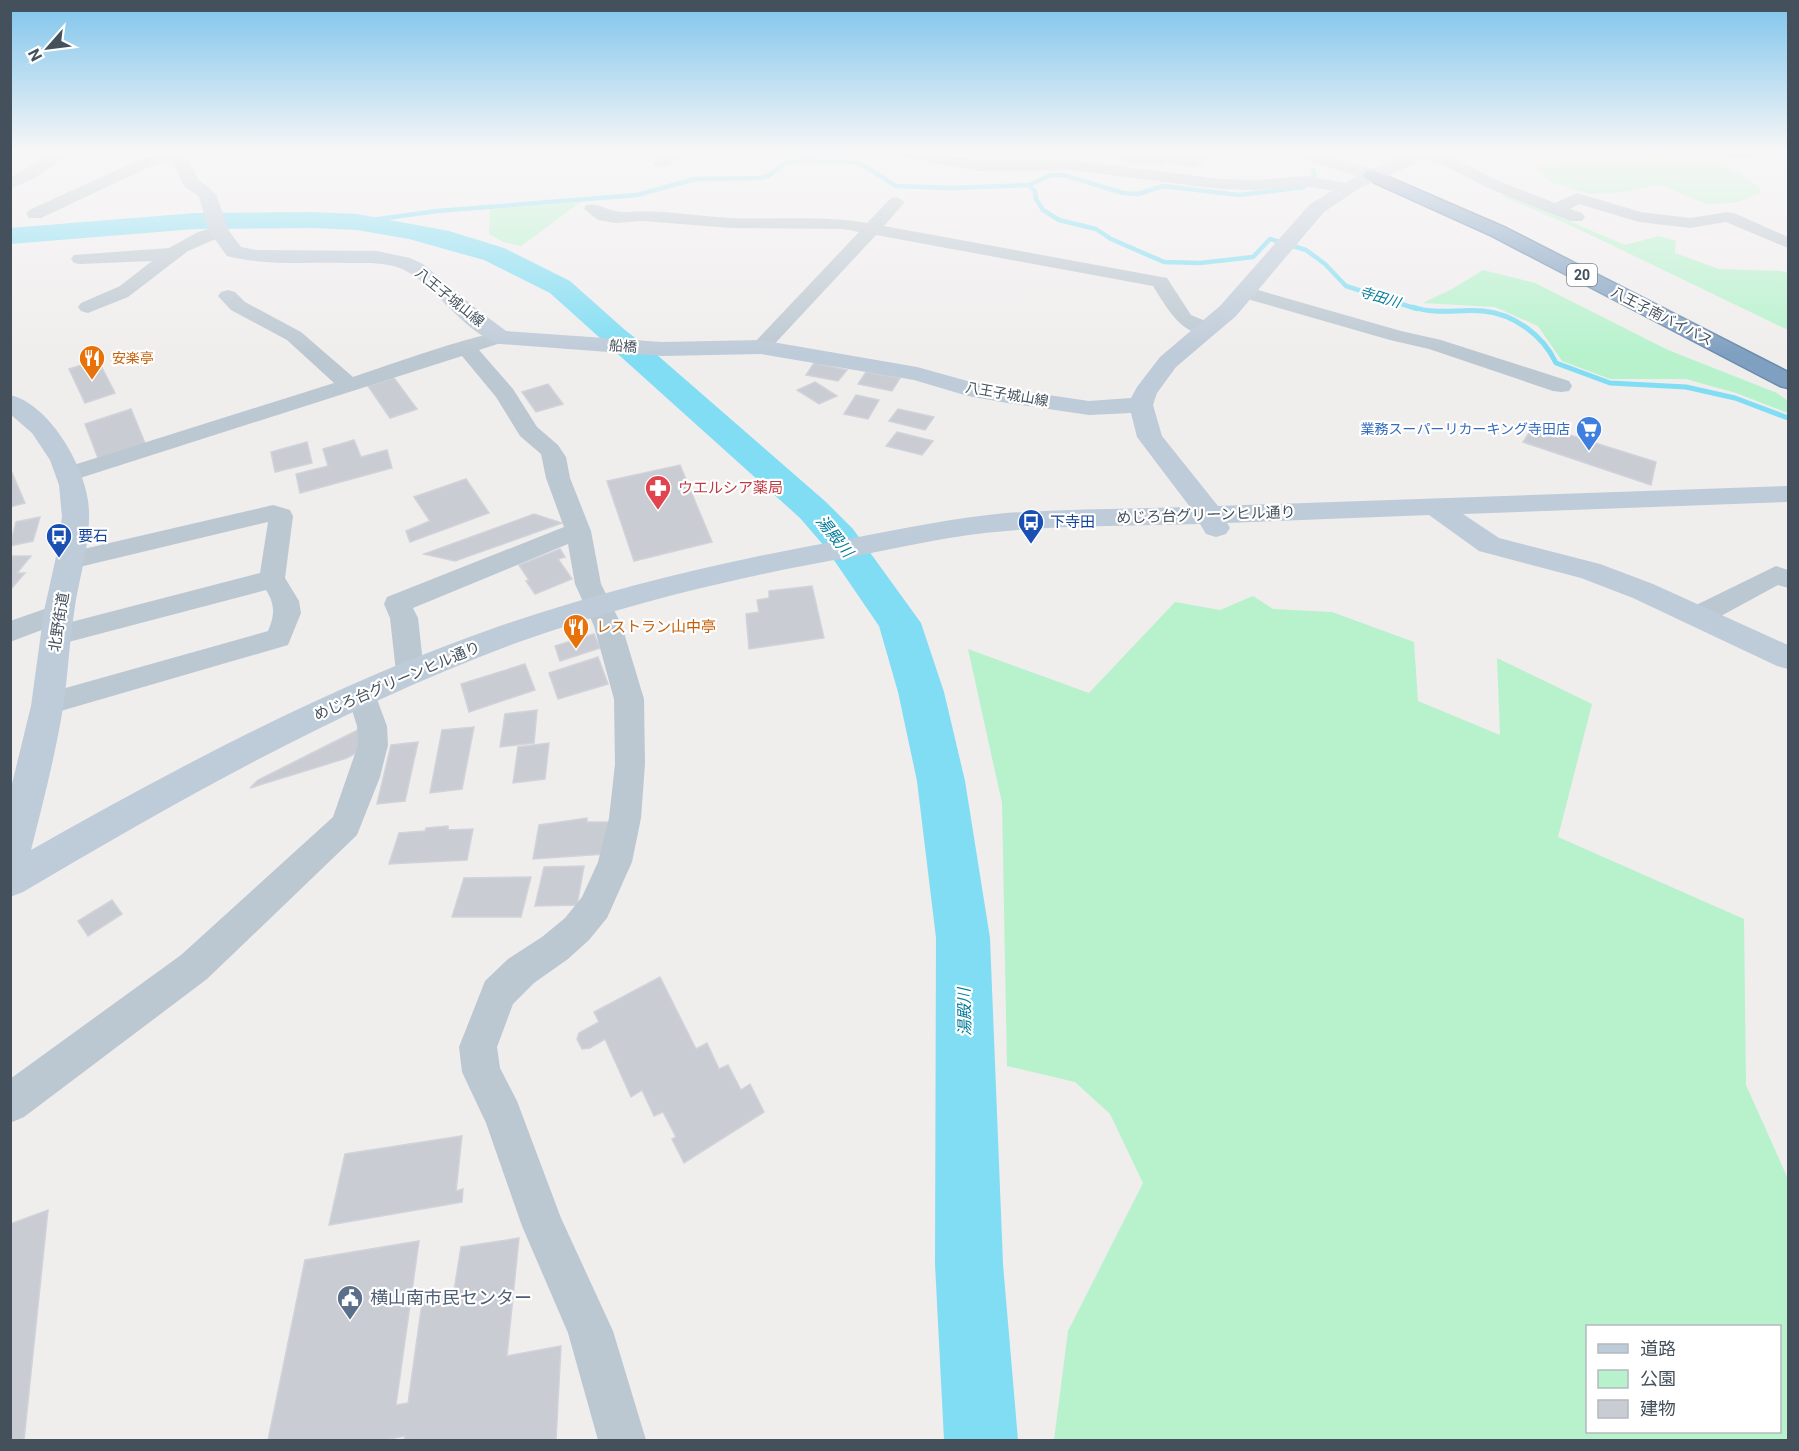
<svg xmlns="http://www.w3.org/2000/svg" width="1799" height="1451" font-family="Roboto,'Noto Sans JP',sans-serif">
<rect width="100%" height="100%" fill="#f0eded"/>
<g fill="#b7f2cd" fill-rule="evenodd">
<path d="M1646,158L1713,159L1746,177L1760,188V193L1735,203L1706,204L1660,185L1623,192L1589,194L1551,183L1536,166Z"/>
<path d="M1506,194L1625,245L1659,236L1676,241L1675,253L1719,269L1781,271L1788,273V330L1574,227L1502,196Z"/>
<path d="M581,202L521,246L503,242L489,234L490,209Z"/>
<path d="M1483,270L1535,283L1668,350L1777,393L1788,401V413L1736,393L1686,379H1610L1562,361L1538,326L1495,307L1423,303L1454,288Z"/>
<path d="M1253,596L1273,609L1332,612L1414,642L1418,701L1500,735L1497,658L1592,704L1558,837L1744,919L1746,1085L1788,1179V1440H1054L1068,1331L1143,1183L1110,1114L1075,1082L1007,1066L1002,803L968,649L1089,693L1175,602L1220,610ZM1780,1326V1432H1588V1326Z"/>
</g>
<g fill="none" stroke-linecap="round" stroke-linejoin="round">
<g stroke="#80ddf3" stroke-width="4.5">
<path d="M1029,185L1051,175H1063L1123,193L1138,194L1163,186L1239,195L1304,187L1315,179L1313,170"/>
<path d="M357,222L437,211L637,195L695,179L758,178L768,176L786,163L798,160L848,161L865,166L896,186L952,188L1029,185L1035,191L1036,199L1043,210L1059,220L1096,229L1111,239L1164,262L1200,263L1253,257L1270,239L1306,250L1325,264L1346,286L1417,309"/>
</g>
<path stroke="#80ddf3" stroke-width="5" d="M1413,307C1436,315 1459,309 1483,311C1514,314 1543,335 1556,363L1610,383L1686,387L1735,398L1788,418"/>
<path fill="#80ddf3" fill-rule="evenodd" d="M314,212L357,214L449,231L504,248L570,281L625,330L656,354L826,502L853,529L921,623L944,692L965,781L990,938L1003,1264L1018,1440H944L935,1264L936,938L917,781L898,692L879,626L825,547L800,518L550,293L484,260L409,239L357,230L314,228L195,229L10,244V228L195,213Z"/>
</g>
<g fill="#c9ccd2" stroke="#d0d3d9" stroke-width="1.5">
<path d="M1096,151H1222L1194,167L1169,162L1162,165L1145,162L1139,165Z"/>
<path d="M98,360L115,393L85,403L69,369Z"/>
<path d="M814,363L847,370L838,381L806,375Z"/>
<path d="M866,372L900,378L892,391L858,384Z"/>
<path d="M394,378L417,409L390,418L368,386Z"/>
<path d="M815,382L837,396L819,404L797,390Z"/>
<path d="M548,384L563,404L536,412L522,392Z"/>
<path d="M856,395L879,400L868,419L844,414Z"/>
<path d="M131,409L145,443L98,458L85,424Z"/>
<path d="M898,409L934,417L925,430L889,421Z"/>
<path d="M1535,424L1656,462L1651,485L1523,442Z"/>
<path d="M897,432L933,441L922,455L886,446Z"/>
<path d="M354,440L361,457L387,450L392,468L300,493L296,474L328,466L323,449Z"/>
<path d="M307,442L312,463L275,472L271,452Z"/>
<path d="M680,465L712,542L634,561L607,481Z"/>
<path d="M10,468L25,503L10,507Z"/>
<path d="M466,479L489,513L410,542L406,531L430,521L414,497Z"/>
<path d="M534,514L562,523L455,561L424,554Z"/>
<path d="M40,517L33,541L10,546L16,522Z"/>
<path d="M560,549L565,557L558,559L572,579L535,594L526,581L529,580L519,565Z"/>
<path d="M12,556H31L17,573H25L10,590Z"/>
<path d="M812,586L824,638L749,649L746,614L759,612L757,600L769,598V591Z"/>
<path d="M594,634L600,648L560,661L555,646Z"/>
<path d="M598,657L608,684L558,699L549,673Z"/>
<path d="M525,664L535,690L469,712L461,684Z"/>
<path d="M537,710L534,743L500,747L505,714Z"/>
<path d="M474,727L462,789L430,793L442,730Z"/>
<path d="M358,730L361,750L347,758L250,788L258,780Z"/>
<path d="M418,742L405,801L377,804L391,745Z"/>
<path d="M549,743L545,779L513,783L518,747Z"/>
<path d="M587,818V822H610L605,854L533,859L539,825Z"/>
<path d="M448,826V830L473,829L467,860L389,864L399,833L425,831L426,828Z"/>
<path d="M584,866L577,905L535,906L544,867Z"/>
<path d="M531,877L521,917H452L464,878Z"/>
<path d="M112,900L122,914L88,936L78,921Z"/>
<path d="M660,977L696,1049L707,1043L719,1069L728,1065L741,1090L750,1084L764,1112L684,1163L672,1139L676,1137L663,1112L654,1116L642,1090L631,1097L605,1039L590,1048L582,1049L577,1039L579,1033L599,1022L594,1012Z"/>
<path d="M462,1136L456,1191L463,1189L462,1202L329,1225L345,1154Z"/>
<path d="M48,1210L24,1440H10V1224Z"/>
<path d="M519,1238L507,1356L561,1346L556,1440H404L405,1436L385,1440H268L305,1260L419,1241L396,1405L408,1403L423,1296L454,1290L461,1247Z"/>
</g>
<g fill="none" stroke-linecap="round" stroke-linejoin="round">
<g stroke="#6b8bac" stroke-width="3">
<path id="highway" d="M1372,170L1506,228L1788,372V388L1780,386L1492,236L1366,179L1363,175L1366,171Z"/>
</g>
<g fill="#bcc8d1" fill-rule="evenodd">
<path d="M55,151H74L33,179L10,189V178Z"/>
<path d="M167,151H179L181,154L179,157L149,167L41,218H29L26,214L29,210L137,161Z"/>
<path d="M672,151H692L667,166H655L653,163Z"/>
<path d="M890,151H922L977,161L1071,160L1220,179L1256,180L1306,176L1346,183L1354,188L1346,193L1306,186L1256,190L1220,189L1071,170L977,171L898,156Z"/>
<path d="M1418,151C1449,151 1472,169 1499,181C1518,189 1537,196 1555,203L1577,193L1641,212L1690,218L1728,212L1734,213L1788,237V248L1726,222L1690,228L1639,222L1579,204L1570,209L1582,213L1585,217L1582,221H1570L1486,187L1444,165L1418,156Z"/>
<path d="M1704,151H1768C1759,161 1720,158 1707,154Z"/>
<path d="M897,197L905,202L884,226L1167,278L1191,315L1215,325L1218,329L1215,333C1184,341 1167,308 1153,286L876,235L768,351H754L751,347L754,343L859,232L843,229L731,228L642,221L616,223L598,220L584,209L586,205C599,202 610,213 625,212C660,209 695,216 730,218C776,220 822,215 867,223L891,198Z"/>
<path d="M219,226L225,227L228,231L225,235L188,251L128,297L88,313L81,311L78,307L81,303L120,286L152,261L80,264L74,263L71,259L74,255L169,248L198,232Z"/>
<path d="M1244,286L1401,331L1441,340L1569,381L1572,386L1569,391L1561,392L1553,391L1429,349L1390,340L1237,296L1234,292L1237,288Z"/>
<path d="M228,290L235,292L245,302L301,332L353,377C379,369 489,328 507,333L510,337L507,341L479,350L513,389L537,427L558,445L566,457L570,478L591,531L601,584L622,626L644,699L645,764L641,818L632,862L607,918L589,940L568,959L534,983L513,1004L497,1047L500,1068L517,1101L561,1218L613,1331L646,1440H598L568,1333L522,1226L486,1123L462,1072L459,1047L485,981L508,959L542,937L565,918L582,897L598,862L609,818L615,764L614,699L594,626L575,584L568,544L413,608L418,618L424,672L420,679L410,682L400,679L396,672L390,618L384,604L387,597L564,527L546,478L541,454L520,436L496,397L462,356L77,479L69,481L61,479L57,474L61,469L334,383L287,340L231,310L218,296L221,292Z"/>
<path d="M273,505L290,510L293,516L285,578L299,601L301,613L288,645L47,715L37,712L32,704L37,696L268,631C275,615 275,604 266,590L57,645L47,642L43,635L47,628L10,642V621L59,604L69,606L73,613L69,620L48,628L260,573L268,522L71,569L62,566L58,560L62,554Z"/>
<path d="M1776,566L1788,570V588L1778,585L1708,623L1698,625L1688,623L1684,616L1688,609Z"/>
<path d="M362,683L372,686L387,726L388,745L380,777L357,835L207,979L24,1117L10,1123V1079L181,955L333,817L358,745L357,726L347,694L352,686Z"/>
</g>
<g fill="#becbd8" fill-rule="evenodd">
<path d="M10,151H75L72,155L66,156L10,159Z"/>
<path d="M160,151H178L189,161L198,179L216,194L229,231L241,247L256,250L377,251L410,258L423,264L474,307L506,331L662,342L761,340L917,367L971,382L1007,389L1089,401L1131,398L1137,387L1160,357L1220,306L1310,204L1357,176L1289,155L1287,151H1312L1372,169L1414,151H1436L1434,155L1360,188L1324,212L1236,316L1176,367L1157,393L1153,405L1162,436L1218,506L1788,486V502L1463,514L1499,538L1600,564L1653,584L1788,645V669L1777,666L1633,598L1581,578L1479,551L1429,515L1227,523L1230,528L1226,534L1216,537L1206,534L1200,524C1136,526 1070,525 1006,531C954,535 902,547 851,557C737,577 625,604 516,643C343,707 182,798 23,892L10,897V792L31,706L44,611L58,548L62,517L59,485L50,460L32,433L10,414V395C49,404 83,464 88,500C93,539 79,575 74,613C69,644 68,676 63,708C55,756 43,803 31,850C181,765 334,684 497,627C611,588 729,560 848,539C900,529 953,518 1006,513C1067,509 1129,509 1190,507L1137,437L1131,413L1089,415L1007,403L968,396L914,380L761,354L662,356L500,344C463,334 431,278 397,267C381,262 363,263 347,263C307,262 266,266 227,256L209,231L199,197L184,186L175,167Z"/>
</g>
<use href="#highway" fill="#80a0c1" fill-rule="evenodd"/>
</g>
<linearGradient id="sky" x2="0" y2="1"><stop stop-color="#7ec4ec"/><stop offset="0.43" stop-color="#f8f7f7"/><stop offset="1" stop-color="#f8f7f7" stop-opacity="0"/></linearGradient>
<rect width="1799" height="354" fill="url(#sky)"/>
<defs>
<g id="restaurant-pin" transform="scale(1.35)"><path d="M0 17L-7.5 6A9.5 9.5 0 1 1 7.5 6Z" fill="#e8710a" stroke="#fff"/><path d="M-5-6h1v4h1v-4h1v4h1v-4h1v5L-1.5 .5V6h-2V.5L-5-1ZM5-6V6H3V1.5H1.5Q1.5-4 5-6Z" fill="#fff"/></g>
<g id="supermarket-pin" transform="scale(1.35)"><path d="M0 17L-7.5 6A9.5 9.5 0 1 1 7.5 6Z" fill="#3f7fe0" stroke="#fff"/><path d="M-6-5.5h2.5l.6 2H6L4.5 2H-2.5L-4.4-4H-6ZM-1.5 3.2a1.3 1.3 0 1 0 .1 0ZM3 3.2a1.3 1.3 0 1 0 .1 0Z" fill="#fff"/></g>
<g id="pharmacy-pin" transform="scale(1.35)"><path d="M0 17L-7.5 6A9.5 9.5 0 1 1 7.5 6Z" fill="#e0444e" stroke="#fff"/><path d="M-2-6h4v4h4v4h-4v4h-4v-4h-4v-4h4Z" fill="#fff"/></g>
<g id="bus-pin" transform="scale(1.35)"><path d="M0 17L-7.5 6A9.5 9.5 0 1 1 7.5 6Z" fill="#1a4fb4" stroke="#fff"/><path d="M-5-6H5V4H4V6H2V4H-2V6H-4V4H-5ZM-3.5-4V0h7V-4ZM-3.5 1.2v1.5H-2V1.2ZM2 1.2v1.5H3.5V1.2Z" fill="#fff"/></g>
<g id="civic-pin" transform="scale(1.35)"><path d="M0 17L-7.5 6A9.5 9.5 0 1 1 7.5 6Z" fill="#5c6f8a" stroke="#fff"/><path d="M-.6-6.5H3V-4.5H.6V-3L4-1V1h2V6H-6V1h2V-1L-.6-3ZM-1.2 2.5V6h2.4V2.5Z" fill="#fff"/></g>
</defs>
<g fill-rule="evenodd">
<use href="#restaurant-pin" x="92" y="358"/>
<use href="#supermarket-pin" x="1589" y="429"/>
<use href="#pharmacy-pin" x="658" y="488"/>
<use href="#bus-pin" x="1031" y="522"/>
<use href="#bus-pin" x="59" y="536"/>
<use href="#restaurant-pin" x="576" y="627"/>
<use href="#civic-pin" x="350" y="1298"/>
</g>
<g text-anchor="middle" stroke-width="4.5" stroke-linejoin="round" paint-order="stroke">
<rect fill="#fff" stroke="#7c858d" stroke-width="1.5" x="1567" y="264" width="30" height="22" rx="4.5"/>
<g font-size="14" font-weight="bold" fill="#44515c">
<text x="1582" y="280">20</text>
</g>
<g font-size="14" fill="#44515c" stroke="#fff">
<text transform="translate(450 297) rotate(39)" y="5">八王子城山線</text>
<text transform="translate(1662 316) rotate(27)" y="5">八王子南バイパス</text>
<text transform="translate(623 346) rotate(4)" y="5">船橋</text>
<text transform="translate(1007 394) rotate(10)" y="5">八王子城山線</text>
</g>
<g font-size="14" font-style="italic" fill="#037c9a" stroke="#fff">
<text transform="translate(1380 297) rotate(17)" y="5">寺田川</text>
</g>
<g font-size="14" fill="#c56008" stroke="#fff" text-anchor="start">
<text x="112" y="363">安楽亭</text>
</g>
<g font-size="14" fill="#366cbe" stroke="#fff" text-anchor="end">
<text x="1570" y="434">業務スーパーリカーキング寺田店</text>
</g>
<g font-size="15" fill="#be3a42" stroke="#fff" text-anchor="start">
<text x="678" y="493">ウエルシア薬局</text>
</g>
<g font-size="15" fill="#44515c" stroke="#fff">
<text transform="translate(1206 515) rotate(-2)" y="5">めじろ台グリーンヒル通り</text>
<text transform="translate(59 622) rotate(-81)" y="5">北野街道</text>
<text transform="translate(397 681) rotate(-23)" y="5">めじろ台グリーンヒル通り</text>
</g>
<g font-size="15" fill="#164399" stroke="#fff" text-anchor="start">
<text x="1050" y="527">下寺田</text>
<text x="78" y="541">要石</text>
</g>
<g font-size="15" fill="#c56008" stroke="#fff" text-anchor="start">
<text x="596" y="632">レストラン山中亭</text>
</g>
<g font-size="16" font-style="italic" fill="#037c9a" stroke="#fff">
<text transform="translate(835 536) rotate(51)" y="6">湯殿川</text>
<text transform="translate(964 1012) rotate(-91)" y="6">湯殿川</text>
</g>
<g font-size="18" fill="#4e5e75" stroke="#fff" text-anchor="start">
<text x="370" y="1304">横山南市民センター</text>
</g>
</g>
<rect width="1799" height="1451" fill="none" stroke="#44515c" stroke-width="24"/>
<rect x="1586" y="1325" width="195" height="108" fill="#ffffff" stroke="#b4b9be" stroke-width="1.5"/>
<rect x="1598" y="1344" width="30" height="9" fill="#becbd8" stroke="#b4b9be" stroke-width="1.5"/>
<text x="1640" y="1355" font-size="18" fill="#44515c">道路</text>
<rect x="1598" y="1370" width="30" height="18" fill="#b7f2cd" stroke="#b4b9be" stroke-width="1.5"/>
<text x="1640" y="1385" font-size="18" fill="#44515c">公園</text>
<rect x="1598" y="1400" width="30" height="18" fill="#c9ccd2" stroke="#b4b9be" stroke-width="1.5"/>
<text x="1640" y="1415" font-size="18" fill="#44515c">建物</text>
<g transform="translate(48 48) rotate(242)" stroke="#ffffff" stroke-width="4.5" paint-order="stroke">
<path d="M0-4.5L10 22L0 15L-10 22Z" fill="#44515c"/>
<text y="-9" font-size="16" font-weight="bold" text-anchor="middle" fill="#44515c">N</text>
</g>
</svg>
